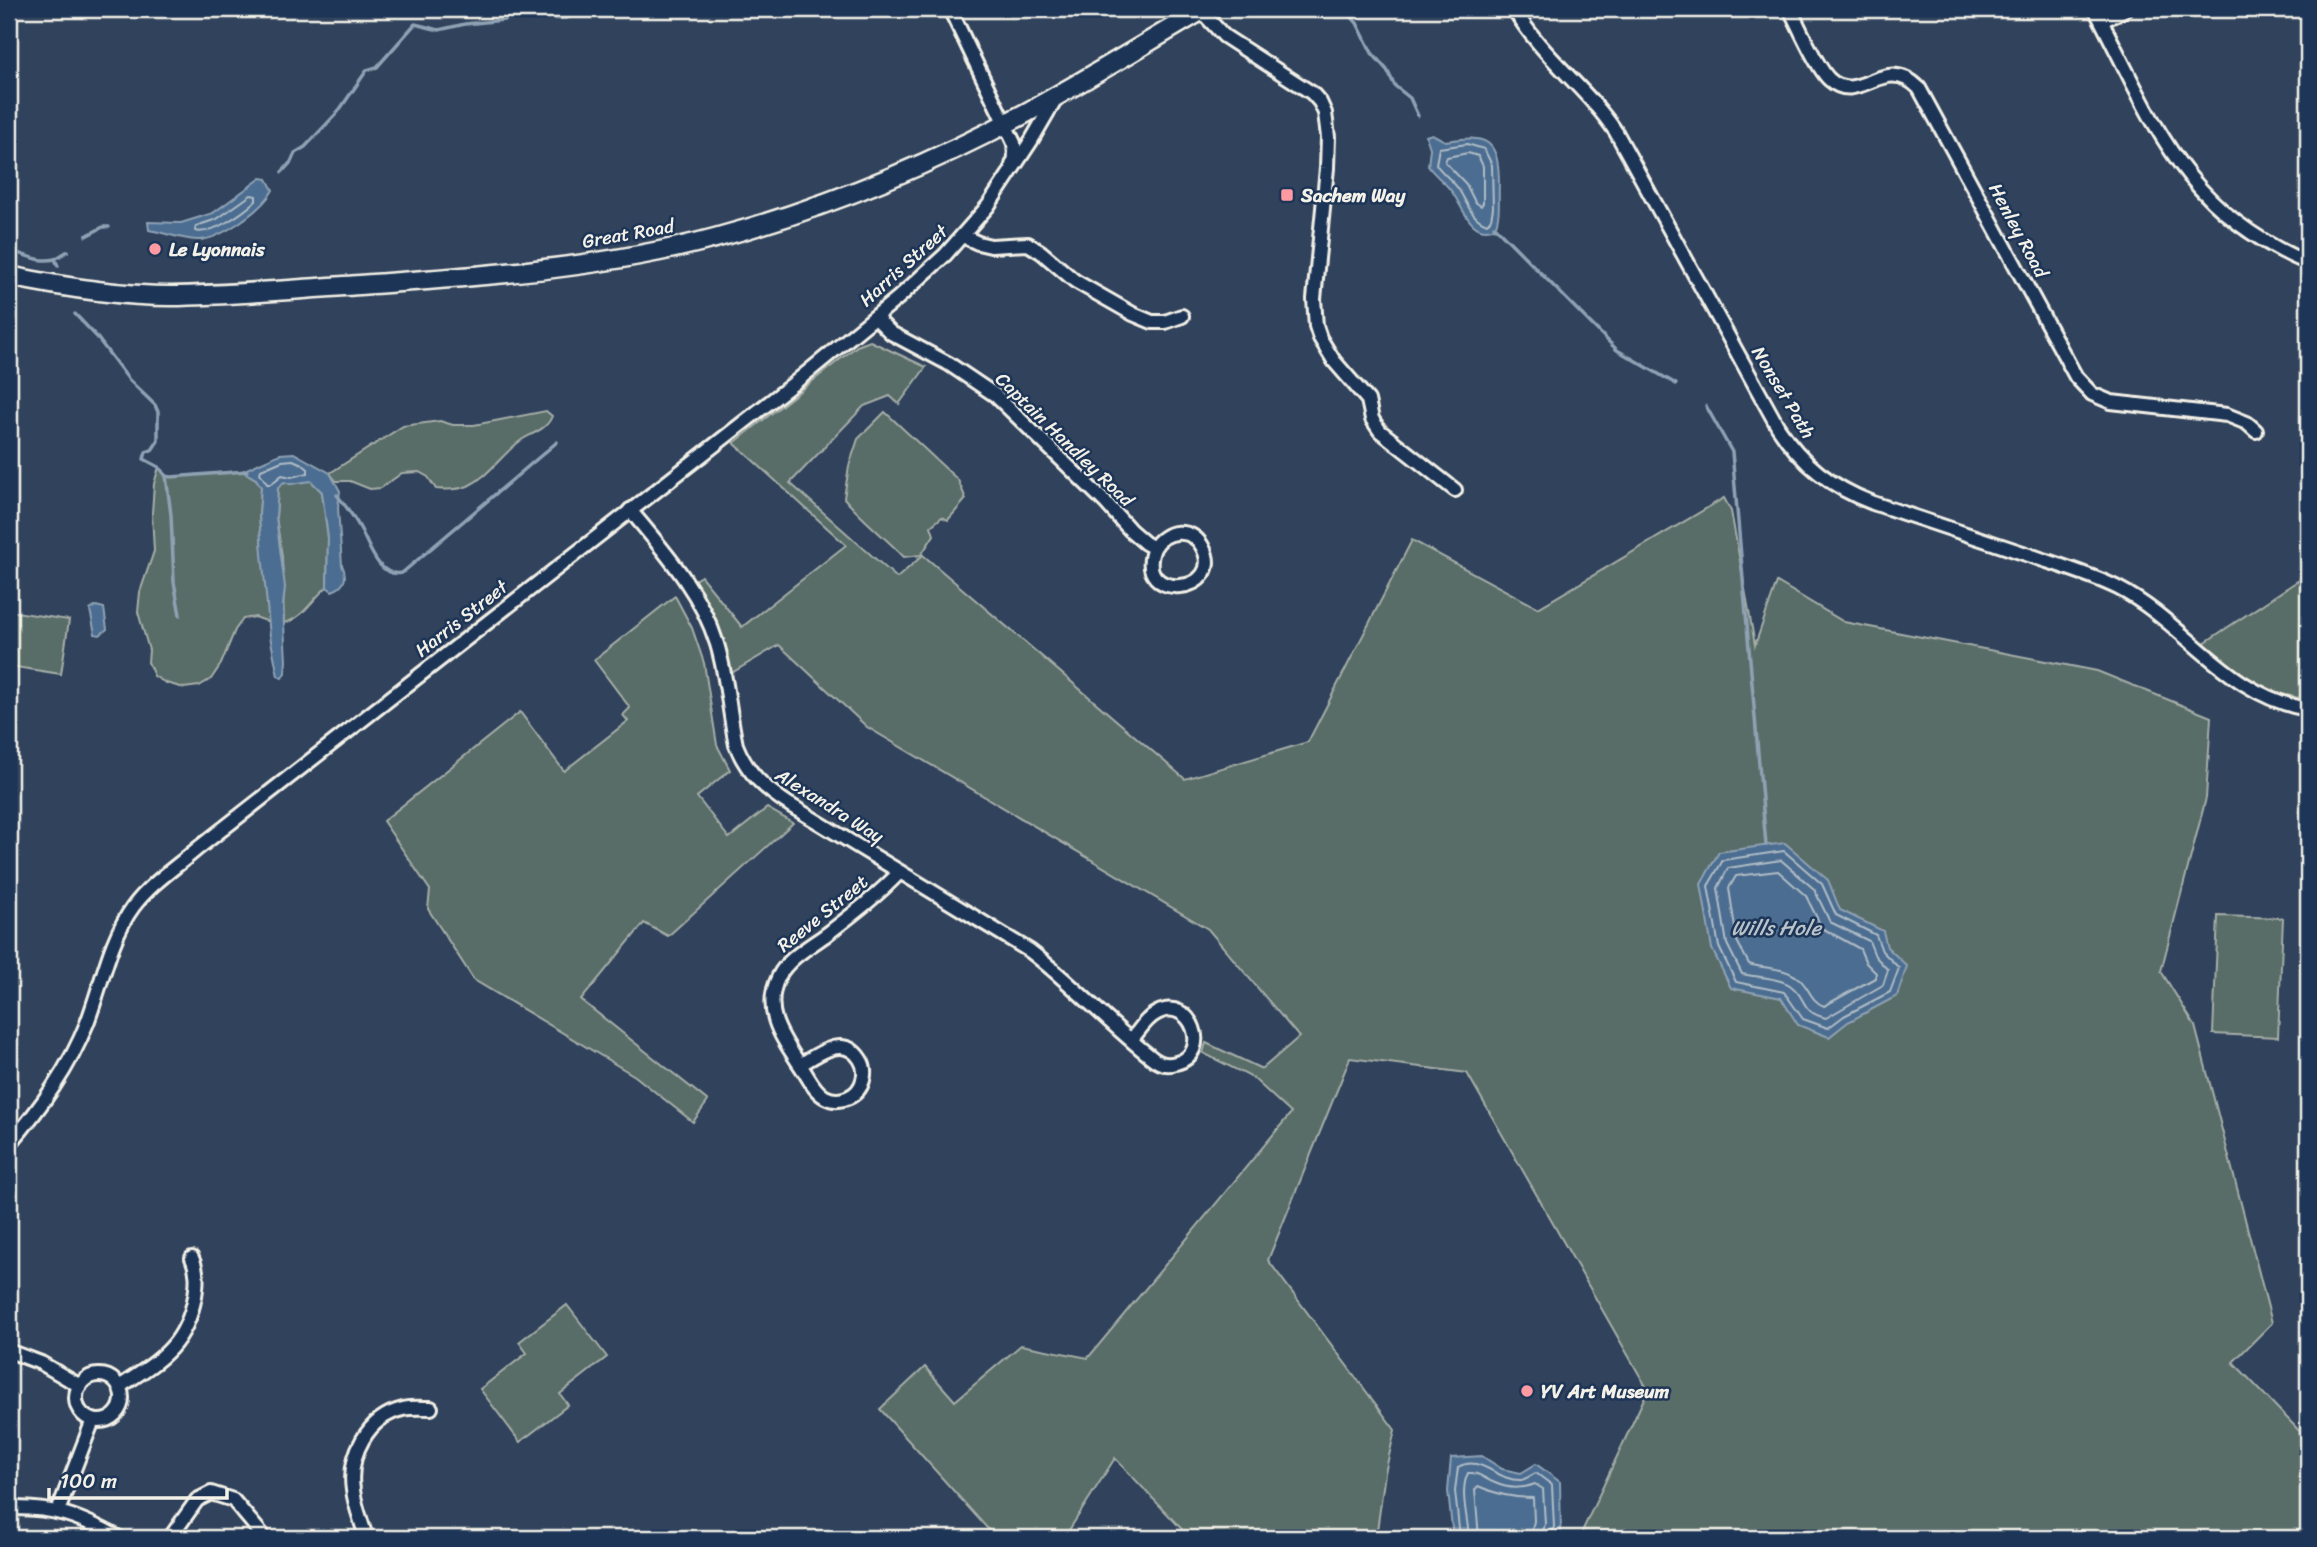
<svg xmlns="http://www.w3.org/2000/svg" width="2317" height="1547" font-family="Sriracha,sans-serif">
<rect width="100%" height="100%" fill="#30425c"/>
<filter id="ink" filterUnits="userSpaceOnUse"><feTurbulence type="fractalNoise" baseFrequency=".0143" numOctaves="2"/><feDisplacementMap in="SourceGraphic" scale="14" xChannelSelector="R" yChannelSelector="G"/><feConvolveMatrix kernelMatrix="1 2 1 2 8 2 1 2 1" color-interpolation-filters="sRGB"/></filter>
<g filter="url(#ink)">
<g fill="#586c67" stroke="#a6aea8" stroke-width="2">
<path d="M870,341L926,367L899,404L890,396L864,406L790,483L897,578L923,555L1185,779L1308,742L1412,540L1538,608L1724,498L1731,511L1755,645L1777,582L1844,622L2097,671L2211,717L2206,798L2161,971L2195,1026L2272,1323L2233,1362L2308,1440V1538H1579L1648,1390L1467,1073L1350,1058L1268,1260L1395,1430L1385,1473L1376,1538H1190L1115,1458L1064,1538H996L880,1409L925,1367L955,1401L1021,1345L1088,1358L1291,1113L1253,1078L1203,1053L1206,1043L1262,1069L1299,1037L1208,929L867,727L779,645L728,675L693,581L701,576L742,627L846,545L734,443L857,346Z"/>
<path d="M546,411L552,416C547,429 535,432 523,439C503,452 491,475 468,486C458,490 447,490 436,489L428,477L419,472L402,473L381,488L370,489L350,481H336L330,473L403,426L440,421L453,425H474Z"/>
<path d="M885,412L958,480L966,499L948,520L942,517L931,526L934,535L921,555L904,557C884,536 862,520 844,498L849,466L858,439Z"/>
<path d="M159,467L166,476L171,477L242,471L256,479L261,487L259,515L269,622L255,617L243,619L235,630L221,664L211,679L199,686L184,688L166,683L154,676L148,662L149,650L138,612L140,592L154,551L152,513L154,484Z"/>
<path d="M300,481H311L322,492L328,538L327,587C312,599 304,618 284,623L282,556L276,517L278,487L284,482L291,484Z"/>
<path d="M2308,574V700L2273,692L2241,674L2204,643Z"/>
<path d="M675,596L692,628L704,663L717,745L730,770L697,797L729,838L767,808L793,823L668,936L644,923L581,1000L708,1101L693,1122L635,1076L474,980L428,909L430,890L383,821L520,712L564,771L628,721L623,715L630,708L594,660Z"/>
<path d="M9,611L69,620L61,674L9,666Z"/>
<path d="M2218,916L2283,918L2278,1037L2213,1034Z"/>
<path d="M567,1305L607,1357L560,1394L568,1405L520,1442L480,1389L527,1353L519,1342Z"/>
</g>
<g fill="#4b6d91" stroke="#8fa2b4" stroke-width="2">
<path d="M1432,134L1445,141C1487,134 1499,139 1499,184C1498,200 1501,214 1495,228C1471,238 1463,207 1452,192C1445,182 1435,176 1428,166L1430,148L1426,136Z"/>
<path d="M261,178L267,179L273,190C263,209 219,241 197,240C181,239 165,233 149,230L148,222L181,223L213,213Z"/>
<path d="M294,453L330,473L340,491L338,508L342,565C348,577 345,587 332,591L327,587L328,538L322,492L311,481L291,484L284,482L278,488L276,517L285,587L283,606L286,661L285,673L282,678L278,676L270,636L262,554L259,515L261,487L256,479L242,471L280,454Z"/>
<path d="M96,606L104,608L107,629L100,635L95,634L90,610Z"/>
<path d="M1785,843L1828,880L1840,910L1883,931L1887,947L1907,966L1897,996L1848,1022L1829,1037L1798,1025L1781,998L1731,988L1712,949L1701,884L1719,852Z"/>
<path d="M1482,1456L1502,1469L1521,1473L1536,1464L1560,1482L1561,1534L1546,1538H1453L1448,1491L1451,1458Z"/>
</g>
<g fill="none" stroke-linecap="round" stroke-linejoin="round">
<g stroke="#b0bcc5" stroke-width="2">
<path d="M1467,144L1484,149L1492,165L1493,208L1491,219L1487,224C1471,219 1467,202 1459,190C1453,180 1442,174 1436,164L1439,148Z"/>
<path d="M1468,153L1478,156L1483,166V203L1481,206L1475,202L1466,184L1445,162L1447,157Z"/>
<path d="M251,195L256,196V201C244,212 211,236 195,231L196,226L217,219Z"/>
<path d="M293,460L302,464L308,469V473L291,477L282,475L271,484H267L260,473L261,470L282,461Z"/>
<path d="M1784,851L1822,884L1836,915L1876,935L1882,951L1899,968L1890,992L1844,1016L1828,1028L1803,1019L1784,992L1736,982L1719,947L1708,886L1723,860Z"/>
<path d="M1781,860L1814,889L1830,922L1869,941L1875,956L1888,970L1883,985L1826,1018C1799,1011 1808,999 1791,986C1781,978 1755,977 1742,974L1727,944L1718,888L1728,868Z"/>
<path d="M1778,871L1806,896L1822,928L1860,949L1866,963L1876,973L1875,978L1824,1006C1810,1001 1809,986 1798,978C1785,967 1764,969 1749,964L1737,941L1729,888L1736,876Z"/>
<path d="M1460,1538L1455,1491L1458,1467C1481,1454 1496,1481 1521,1480C1526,1479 1531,1475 1536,1473L1552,1485L1554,1527L1549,1538"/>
<path d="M1469,1538C1468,1518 1459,1491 1468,1473C1480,1472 1484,1479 1495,1483C1508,1489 1522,1489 1535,1484L1543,1489L1545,1524L1541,1538"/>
<path d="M1479,1538L1475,1490L1478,1486C1497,1495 1513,1498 1533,1498L1534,1521L1530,1538"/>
</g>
<g stroke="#8fa2b4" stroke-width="3.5">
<path d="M530,9C547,19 567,24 583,9"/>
<path d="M1345,9L1357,23L1372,53L1387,70L1395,86L1410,98L1418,116"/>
<path d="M282,172L291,162L295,153L305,147L338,112L367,70L377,67L415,24L439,30L465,24L504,20L520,9"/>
<path d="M1494,226L1617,350L1676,384"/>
<path d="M86,236L103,227H109"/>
<path d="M9,251C26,254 37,263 55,259L58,266"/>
<path d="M55,259L68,251"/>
<path d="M75,314L96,336L129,380L155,405L158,412V441L152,450L146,452L144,459L159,467L166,476L171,515L174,582L180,615"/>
<path d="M1706,406L1732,452L1766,845"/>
<path d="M166,476L171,477L247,471"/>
<path d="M337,495C345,505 354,517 360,528C369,545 378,578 402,573L557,442"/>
</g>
<g stroke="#f4f1e8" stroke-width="18">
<g id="minor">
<path d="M950,9L1014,143L1015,158L1012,165"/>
<path d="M1514,9C1541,56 1586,87 1616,132L1778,427C1802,464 1831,487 1873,503C1925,520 1977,538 2029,555C2058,565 2090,574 2118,588C2186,623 2228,697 2308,709"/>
<path d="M1790,9C1798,25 1818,70 1830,80C1859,106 1884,53 1919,88L2076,377L2092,394L2111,402L2227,415L2247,423L2256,431"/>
<path d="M2095,9C2154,121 2182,211 2308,263"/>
<path d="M1201,11L1224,36L1312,93L1320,102L1325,113L1328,137L1327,168L1314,299L1316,326L1320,338L1334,361L1368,400L1372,419L1380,431L1455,490"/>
<path d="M2102,21L2126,9"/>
<path d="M963,236L978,243L991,246L1028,244L1041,252L1075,281L1133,314L1152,322H1165L1182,316"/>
<path d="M875,317L891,333L949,364L995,395L1106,503L1130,530L1145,543L1154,548C1132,604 1229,594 1202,546C1191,526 1164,530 1154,548"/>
<path d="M630,510C664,551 701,592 717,644C727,677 729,711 736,745C747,773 765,789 790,805L1030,951C1073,984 1109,1024 1151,1057C1158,1063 1167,1066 1176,1063C1213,1054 1191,995 1157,1013C1146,1018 1139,1031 1131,1040"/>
<path d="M800,1065C818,1054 844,1034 860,1059C864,1065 865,1073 863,1080C859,1096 840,1105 825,1097C814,1091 809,1078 802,1068C783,1039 761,1011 779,976C788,958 811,946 827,934C853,914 878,895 900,872"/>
<path d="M9,1145C41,1107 69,1069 87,1023C101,987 110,938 133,907C150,884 175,868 197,849L798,380L898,298L945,255L988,206L1031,141L1056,98"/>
<path d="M9,1351L41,1363L80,1386"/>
<circle cx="99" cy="1398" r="23"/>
<path d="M119,1387C159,1361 186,1346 195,1296C197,1283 198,1271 192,1258"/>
<path d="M9,1508C55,1507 79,1516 119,1538"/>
<path d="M58,1511L93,1420"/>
<path d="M170,1538L197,1500L211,1493L233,1500L265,1538"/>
<path d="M366,1538C362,1522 355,1507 353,1490C348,1456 367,1417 403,1409C412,1407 422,1408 431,1408"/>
</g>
</g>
<g stroke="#f4f1e8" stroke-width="23">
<path id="secondary" d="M9,276C62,287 117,296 171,296C234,295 297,289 360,285C478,276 600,269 715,238C822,209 927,166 1024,114C1085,81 1144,44 1204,9"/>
</g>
<use href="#minor" stroke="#1d3557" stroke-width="12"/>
<use href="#secondary" stroke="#1d3557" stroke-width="18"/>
</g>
</g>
<g fill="#ff9aa2" stroke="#1d3557" stroke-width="2.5">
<rect x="1280" y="188" width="14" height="14" rx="3.5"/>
<circle cx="155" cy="249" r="7"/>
<circle cx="1527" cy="1391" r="7"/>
</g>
<g text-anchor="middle" stroke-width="5" stroke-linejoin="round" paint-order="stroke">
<g font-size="19" font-weight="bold" fill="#f4f1e8" stroke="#1d3557" text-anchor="start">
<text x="1301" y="202">Sachem Way</text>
<text x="169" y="256">Le Lyonnais</text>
<text x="1541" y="1398">YV Art Museum</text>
</g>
<g font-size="19" fill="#f4f1e8" stroke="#1d3557">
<text transform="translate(2019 230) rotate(62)" y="7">Henley Road</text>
<text transform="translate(628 233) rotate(-10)" y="7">Great Road</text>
<text transform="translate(903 265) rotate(-42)" y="7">Harris Street</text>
<text transform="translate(1784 392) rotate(59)" y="7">Nonset Path</text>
<text transform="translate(1065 439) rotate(44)" y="7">Captain Handley Road</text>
<text transform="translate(461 618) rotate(-38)" y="7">Harris Street</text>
<text transform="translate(830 805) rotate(32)" y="7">Alexandra Way</text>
<text transform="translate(822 913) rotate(-39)" y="7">Reeve Street</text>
</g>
<g font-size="21" font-style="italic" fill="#b9c3ca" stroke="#1d3557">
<text x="1776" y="935">Wills Hole</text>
</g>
</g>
<rect width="2317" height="1547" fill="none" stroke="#1d3557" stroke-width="35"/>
<rect x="18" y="18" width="2282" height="1512" fill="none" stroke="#f4f1e8" stroke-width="2.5" filter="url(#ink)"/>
<path d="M49 1488v10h178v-10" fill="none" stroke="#f4f1e8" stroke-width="3.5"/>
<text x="60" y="1488" font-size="21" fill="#f4f1e8" stroke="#1d3557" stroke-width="5" paint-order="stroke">100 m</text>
</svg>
